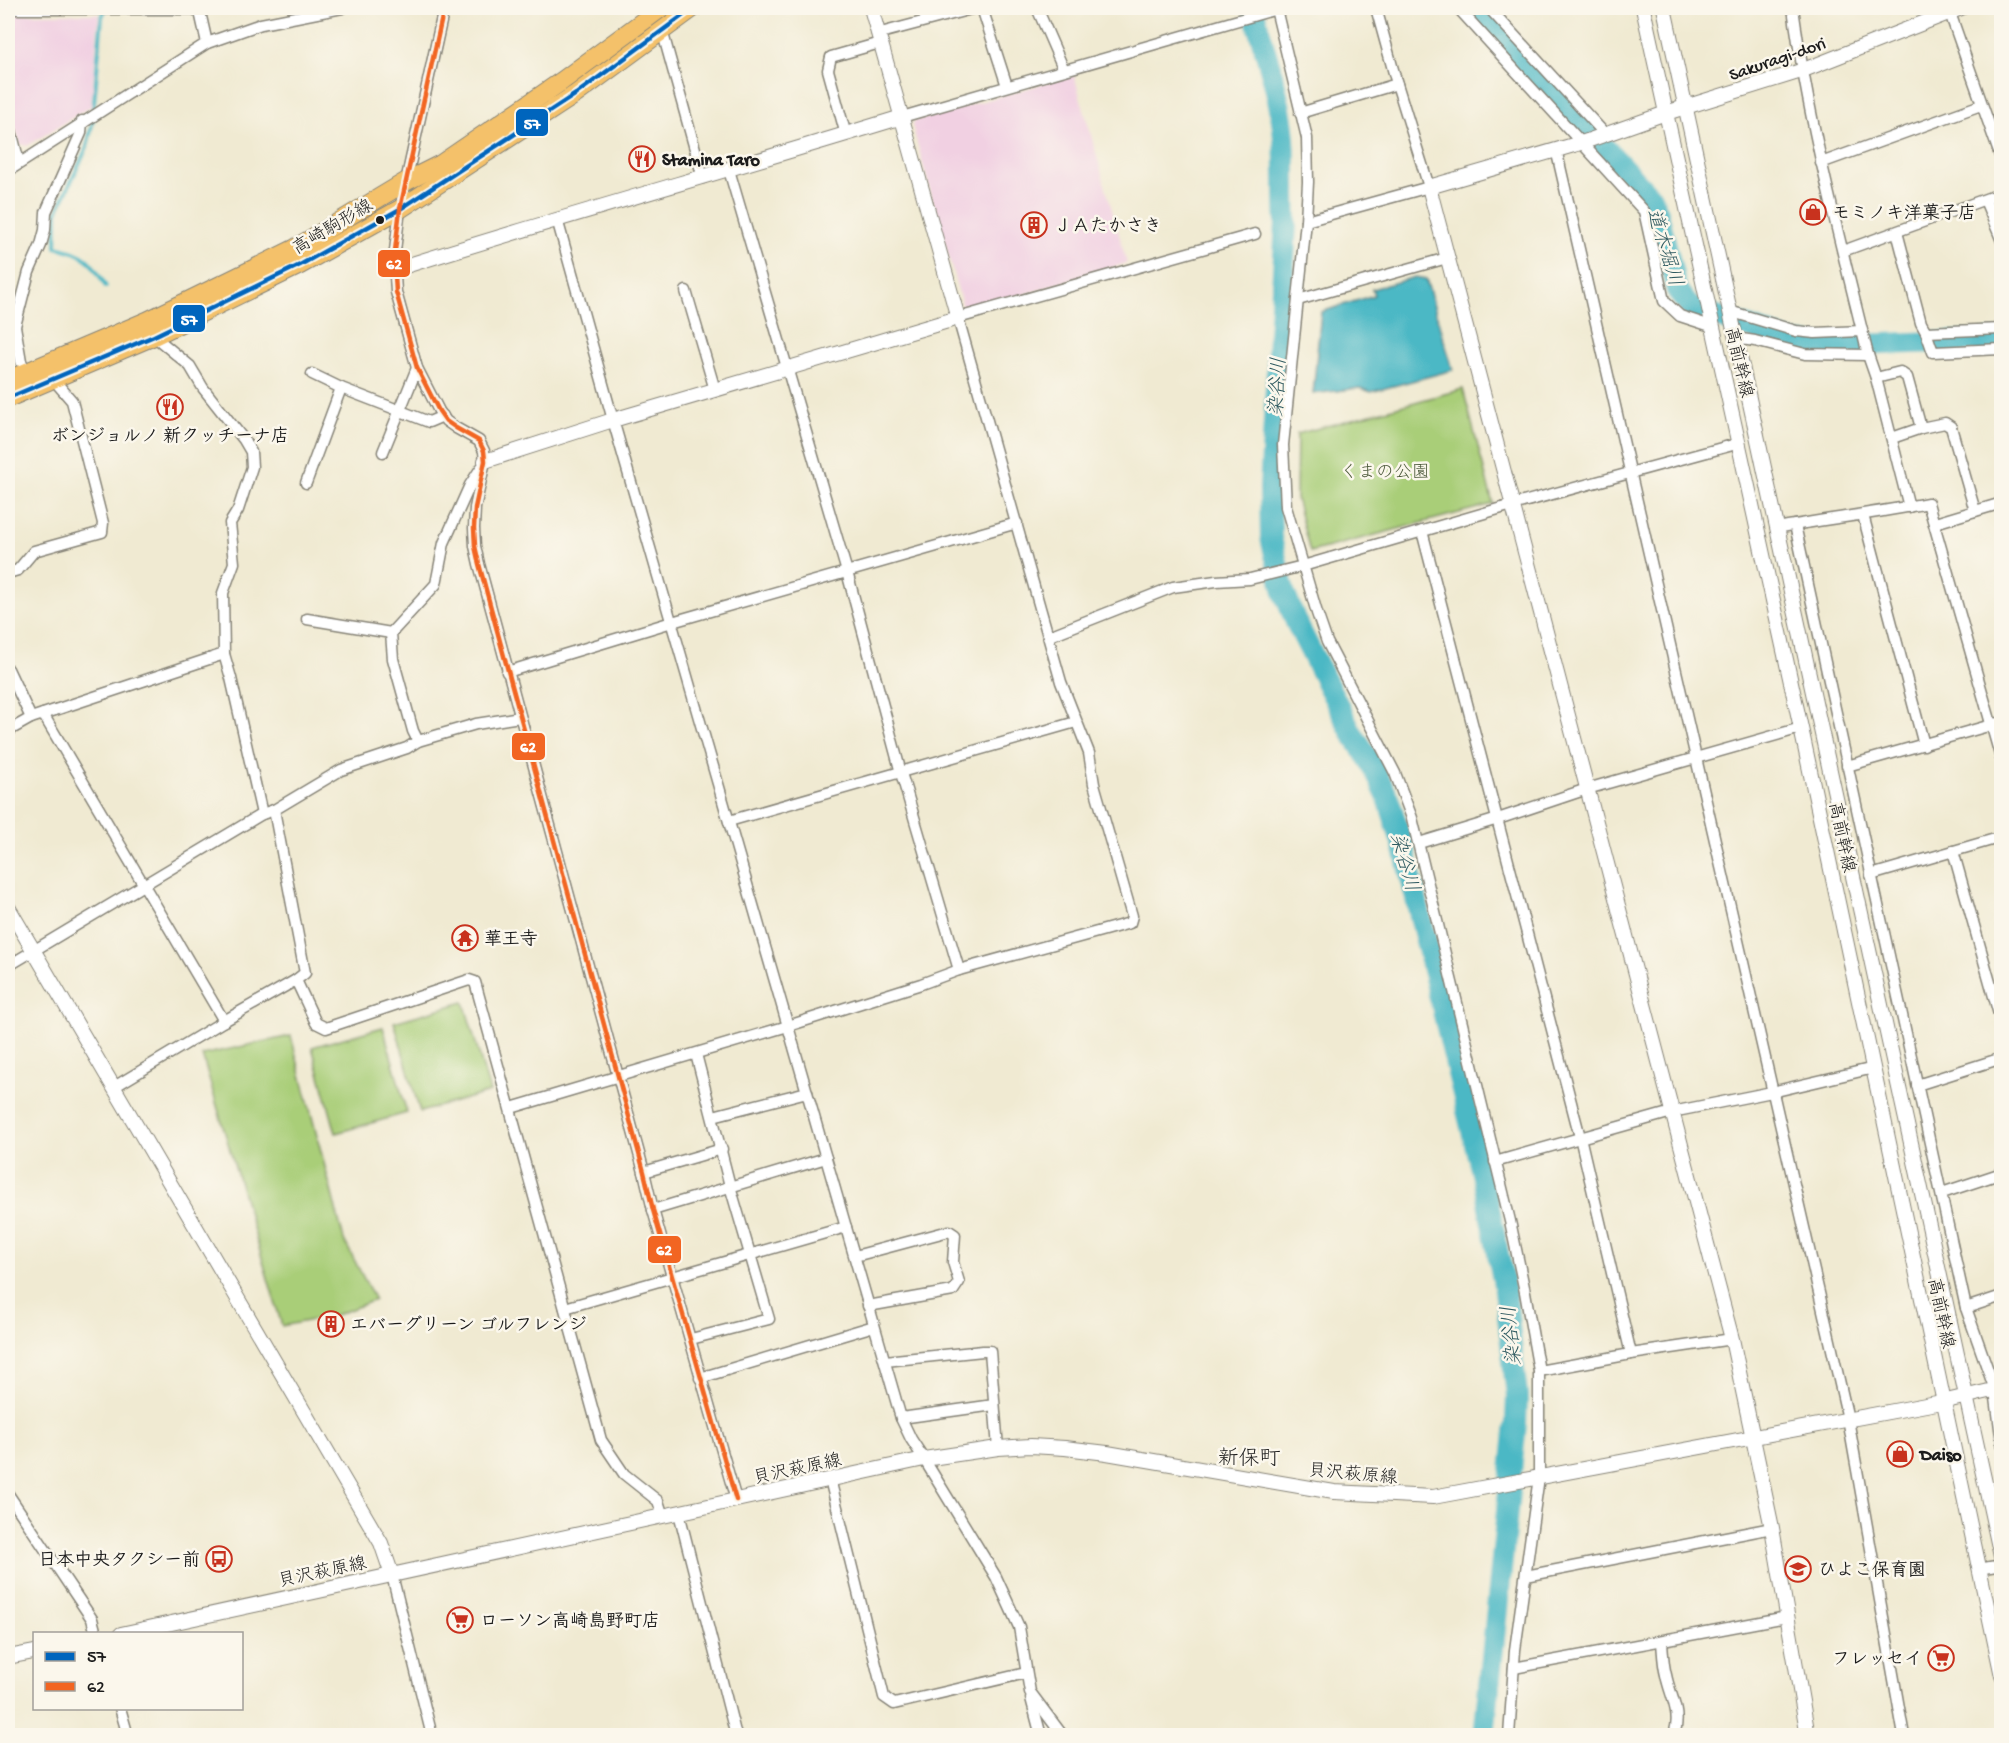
<svg xmlns="http://www.w3.org/2000/svg" width="2009" height="1743" font-family="'Gochi Hand','Klee One',sans-serif">
<rect width="100%" height="100%" fill="#fbf7ec"/>
<filter id="ink" filterUnits="userSpaceOnUse"><feTurbulence type="fractalNoise" baseFrequency=".0167" numOctaves="2"/><feDisplacementMap in="SourceGraphic" scale="12" xChannelSelector="R" yChannelSelector="G"/><feConvolveMatrix kernelMatrix="1 2 1 2 8 2 1 2 1" color-interpolation-filters="sRGB"/></filter>
<filter id="wash" filterUnits="userSpaceOnUse"><feTurbulence type="fractalNoise" baseFrequency=".008" numOctaves="4" result="noise"/><feDisplacementMap in="SourceGraphic" scale="24" xChannelSelector="R" yChannelSelector="G"/><feGaussianBlur stdDeviation="1.35" result="paint"/><feColorMatrix in="noise" values="0 0 0 0 0 0 0 0 0 0 0 0 0 0 0 0 0 1.4 0 .05"/><feComposite in="paint" operator="in"/></filter>
<g filter="url(#wash)">
<rect width="100%" height="100%" fill="#f0ead2"/>
<g fill="#f1d0e2">
<path d="M8,14H99L91,106L27,146L20,144L8,99Z"/>
<path d="M1074,75L1127,263L969,311L963,308L912,125L915,121Z"/>
</g>
<g fill="#a9ce78" stroke="#62754a" stroke-width="1.5">
<path d="M1463,389L1493,504L1310,552L1296,498L1297,434Z"/>
<path d="M464,1002L490,1092L420,1112L394,1022Z"/>
<path d="M383,1027L407,1113L336,1133L312,1047Z"/>
<path d="M291,1036L344,1240L375,1300L333,1316L282,1326L202,1055Z"/>
</g>
<path fill="#4bb8c5" stroke="#346a70" stroke-width="1.5" d="M1415,277L1426,279L1453,370L1371,392L1360,388L1313,394L1321,312L1374,295L1372,289Z"/>
<g fill="none" stroke-linecap="round" stroke-linejoin="round">
<g stroke="#4bb8c5" stroke-width="4">
<path d="M93,113L102,17L105,10"/>
<path d="M93,120L87,147L57,212L56,247C86,253 92,261 106,287"/>
</g>
<g stroke="#4bb8c5" stroke-width="22">
<path d="M1253,8C1264,50 1281,95 1284,139C1286,167 1284,195 1286,223L1270,488L1271,538L1284,592L1296,622L1353,735L1372,764L1388,798L1404,849L1484,1181L1505,1290L1517,1396L1516,1423L1484,1736"/>
<path d="M1473,8L1651,197L1658,213L1677,291L1690,307L1793,342L1822,346L2002,340"/>
</g>
</g>
</g>
<g filter="url(#ink)">
<g fill="none" stroke-linecap="round" stroke-linejoin="round">
<g stroke="#868377" stroke-width="13">
<g id="minor">
<path d="M444,8L400,209L394,259L396,292L417,368L439,411L446,421L456,428L479,441L484,451L485,461L475,508L474,528L475,546L479,564L644,1172L653,1210L736,1500"/>
<path d="M982,8L1007,86"/>
<path d="M1037,8L1064,70"/>
<path d="M1458,8L1644,211L1664,301L1680,316L1714,327"/>
<path d="M1489,8L1605,134"/>
<path d="M1793,8C1809,125 1840,240 1868,355L1876,378L1909,507"/>
<path d="M8,9H193L200,12L207,43"/>
<path d="M1276,9L1307,138L1308,182L1306,221L1283,445L1286,507L1317,613L1327,642L1395,773L1412,818L1510,1221L1525,1292L1539,1371V1477L1515,1650L1509,1736"/>
<path d="M1950,13L2002,161"/>
<path d="M662,30L703,178"/>
<path d="M877,34L975,8"/>
<path d="M1300,113L1397,84"/>
<path d="M902,117L1280,8"/>
<path d="M8,119L19,162"/>
<path d="M846,135L828,70L831,57L880,43"/>
<path d="M1556,149L1848,1419L1904,1736"/>
<path d="M1821,163L1981,105"/>
<path d="M729,170L847,572L901,773L959,970"/>
<path d="M8,171L207,43L261,24L342,8"/>
<path d="M1985,200L2002,241"/>
<path d="M557,219L613,420L901,1418L911,1439L924,1459L996,1577L1019,1627L1030,1692L1063,1736"/>
<path d="M1306,221L1429,187L1397,84L1376,8"/>
<path d="M1897,232L1921,323L1926,332L2002,329"/>
<path d="M1843,251L2002,193"/>
<path d="M686,291L715,390"/>
<path d="M1298,300L1447,258"/>
<path d="M1729,311L1796,331L1815,333L1862,331"/>
<path d="M1926,332L1933,352L2002,349"/>
<path d="M154,336L190,366L203,388L244,440L251,452L252,467L238,510L230,523L234,563L223,593L224,654L231,678L262,814"/>
<path d="M1735,338L1755,341L1805,354L1868,355"/>
<path d="M26,373L21,361L15,326L29,272L41,245L45,230L46,212L81,133L82,121"/>
<path d="M312,374L341,388L429,422L443,416"/>
<path d="M1876,378L1900,372L1907,377L1921,428"/>
<path d="M1892,438L1921,428L1945,423L1951,427L1975,511"/>
<path d="M383,452L417,368"/>
<path d="M306,483L341,388"/>
<path d="M1863,515L1924,745"/>
<path d="M1935,523L2002,503"/>
<path d="M1795,525L1966,1308L1995,1390L2002,1444"/>
<path d="M1776,528C1827,519 1877,513 1928,503L2002,762"/>
<path d="M1422,531L1580,1137L1631,1354"/>
<path d="M8,573L18,570L34,551L102,532L103,523L72,401L54,380"/>
<path d="M307,619L391,633"/>
<path d="M1049,636L1173,587L1216,581L1250,579L1303,566L1512,505L1740,443"/>
<path d="M8,669L31,718"/>
<path d="M507,672L672,622L1017,523"/>
<path d="M43,714L224,1021"/>
<path d="M8,731L31,718L224,654"/>
<path d="M418,741L413,731L393,659L391,633L436,584L444,543L470,485L481,468"/>
<path d="M1847,766L2002,722"/>
<path d="M274,810L305,973L296,980"/>
<path d="M729,821L1076,722"/>
<path d="M1419,843L1498,819L1587,789L1801,728"/>
<path d="M1953,851L2002,1025"/>
<path d="M1871,875L2002,837"/>
<path d="M8,966L262,814L274,810L341,770L407,748L418,741L476,724L520,717"/>
<path d="M1917,1085L2002,1058"/>
<path d="M114,1087L224,1021L296,980L316,1023L326,1028L469,980L475,982L601,1440L624,1474L658,1501L663,1516"/>
<path d="M511,1108L788,1026L921,984L959,970L1130,923L1132,916L1094,784L1089,753L1061,682L958,318L1255,234"/>
<path d="M713,1116L807,1092"/>
<path d="M1495,1162L1672,1112L1772,1092L1874,1068"/>
<path d="M644,1172L722,1149"/>
<path d="M1942,1193L2002,1173"/>
<path d="M653,1210L826,1158"/>
<path d="M855,1256L949,1231L955,1235L953,1262L959,1282L953,1291L868,1306"/>
<path d="M565,1308L846,1227"/>
<path d="M1966,1308L2002,1296"/>
<path d="M691,1339L769,1319L730,1186L696,1054"/>
<path d="M885,1361L983,1351H990L998,1448"/>
<path d="M1539,1371L1631,1354L1732,1339"/>
<path d="M700,1378L874,1326"/>
<path d="M901,1418L994,1405"/>
<path d="M830,1479L884,1697L894,1704L1026,1673"/>
<path d="M8,1494L92,1619L96,1634"/>
<path d="M679,1513L736,1736"/>
<path d="M1978,1569L2002,1565"/>
<path d="M392,1575L432,1736"/>
<path d="M1526,1576L1772,1528"/>
<path d="M1662,1642C1663,1653 1663,1664 1666,1675C1670,1696 1683,1715 1673,1736"/>
<path d="M1514,1668L1787,1617"/>
<path d="M1031,1698L1041,1736"/>
<path d="M120,1708L128,1736"/>
</g>
</g>
<g stroke="#868377" stroke-width="16">
<g id="tertiary">
<path d="M1643,8L1801,728L2002,1676"/>
<path d="M1664,8L2002,1561"/>
<path d="M396,269C564,216 733,169 902,117"/>
<path d="M485,461L613,420L958,318L871,8"/>
<path d="M8,907L381,1543L392,1575"/>
<path d="M121,1634L924,1459L998,1448L1031,1446L1065,1448L1107,1453L1334,1492L1433,1497L1942,1402L2002,1388"/>
<path d="M8,1657L34,1652"/>
<path d="M1808,1736L1772,1528L1732,1339L1429,187L1584,142L1666,113L1801,71L1961,8"/>
</g>
</g>
<g stroke="#868377" stroke-width="20">
<g id="primary">
<path d="M8,380L147,321L294,249L407,181L441,164L562,81L661,8"/>
<path d="M8,398L154,336L300,265L400,209L576,94L693,8"/>
</g>
</g>
<use href="#minor" stroke="#fff" stroke-width="10"/>
<use href="#tertiary" stroke="#fff" stroke-width="14"/>
<use href="#primary" stroke="#f4c16a" stroke-width="18"/>
<g stroke="#fbf7ec" stroke-width="9">
<path id="bus-1" d="M8,398L154,336L300,265L400,209L576,94L693,8"/>
</g>
<g stroke="#fbf7ec" stroke-width="9">
<path id="bus-2" d="M444,8L400,209L394,259L396,292L417,368L439,411L446,421L456,428L479,441L484,451L485,461L475,508L474,528L475,546L479,564L644,1172L653,1210L736,1500"/>
</g>
<use href="#bus-1" stroke="#0065bd" stroke-width="4.5"/>
<use href="#bus-2" stroke="#f26522" stroke-width="4.5"/>
</g>
</g>
<defs>
<g id="restaurant-ring" transform="scale(1.35)"><circle r="9.5" fill="#fbf7ec" stroke="#c8321e" stroke-width="1.5"/><path d="M-5-6h1v4h1v-4h1v4h1v-4h1v5L-1.5 .5V6h-2V.5L-5-1ZM5-6V6H3V1.5H1.5Q1.5-4 5-6Z" fill="#c8321e"/></g>
<g id="shop-ring" transform="scale(1.35)"><circle r="9.5" fill="#fbf7ec" stroke="#c8321e" stroke-width="1.5"/><path d="M-5-2.5h2.3a2.7 3.5 0 0 1 5.4 0H5L5.5 6h-11ZM-1.5-2.5h3a1.5 2.3 0 0 0-3 0Z" fill="#c8321e"/></g>
<g id="building-ring" transform="scale(1.35)"><circle r="9.5" fill="#fbf7ec" stroke="#c8321e" stroke-width="1.5"/><path d="M-4-6H4V6H1V3H-1V6H-4ZM-2.5-4.3h1.7v1.8h-1.7ZM.8-4.3h1.7v1.8H.8ZM-2.5-1h1.7V.8h-1.7ZM.8-1h1.7V.8H.8Z" fill="#c8321e"/></g>
<g id="temple-ring" transform="scale(1.35)"><circle r="9.5" fill="#fbf7ec" stroke="#c8321e" stroke-width="1.5"/><path d="M0-6L5-2H3V0L6.5 2.5H4V6H1.5V3h-3V6H-4V2.5H-6.5L-3 0V-2H-5Z" fill="#c8321e"/></g>
<g id="bus-ring" transform="scale(1.35)"><circle r="9.5" fill="#fbf7ec" stroke="#c8321e" stroke-width="1.5"/><path d="M-5-6H5V4H4V6H2V4H-2V6H-4V4H-5ZM-3.5-4V0h7V-4ZM-3.5 1.2v1.5H-2V1.2ZM2 1.2v1.5H3.5V1.2Z" fill="#c8321e"/></g>
<g id="school-ring" transform="scale(1.35)"><circle r="9.5" fill="#fbf7ec" stroke="#c8321e" stroke-width="1.5"/><path d="M0-5L7-2L0 1L-7-2ZM-4 1L0 2.5L4 1V4Q0 6-4 4Z" fill="#c8321e"/></g>
<g id="supermarket-ring" transform="scale(1.35)"><circle r="9.5" fill="#fbf7ec" stroke="#c8321e" stroke-width="1.5"/><path d="M-6-5.5h2.5l.6 2H6L4.5 2H-2.5L-4.4-4H-6ZM-1.5 3.2a1.3 1.3 0 1 0 .1 0ZM3 3.2a1.3 1.3 0 1 0 .1 0Z" fill="#c8321e"/></g>
</defs>
<g fill-rule="evenodd">
<use href="#restaurant-ring" x="642" y="159"/>
<use href="#shop-ring" x="1813" y="212"/>
<use href="#building-ring" x="1034" y="225"/>
<use href="#restaurant-ring" x="170" y="407"/>
<use href="#temple-ring" x="465" y="938"/>
<use href="#building-ring" x="331" y="1324"/>
<use href="#shop-ring" x="1900" y="1454"/>
<use href="#bus-ring" x="219" y="1559"/>
<use href="#school-ring" x="1798" y="1569"/>
<use href="#supermarket-ring" x="460" y="1620"/>
<use href="#supermarket-ring" x="1941" y="1658"/>
</g>
<circle fill="#1c1c1c" stroke="#fbf7ec" stroke-width="2" cx="380" cy="220" r="5"/>
<g text-anchor="middle" stroke-width="5" stroke-linejoin="round" paint-order="stroke">
<g font-size="18" fill="#1c1c1c" stroke="#fbf7ec">
<text transform="translate(1777 58) rotate(-19)" y="6">Sakuragi-dori</text>
<text transform="translate(332 226) rotate(-31)" y="6">高崎駒形線</text>
<text transform="translate(1740 362) rotate(77)" y="6">高前幹線</text>
<text transform="translate(1843 837) rotate(78)" y="6">高前幹線</text>
<text transform="translate(1942 1313) rotate(78)" y="6">高前幹線</text>
<text transform="translate(797 1468) rotate(-12)" y="6">貝沢萩原線</text>
<text transform="translate(1353 1473) rotate(5)" y="6">貝沢萩原線</text>
<text transform="translate(322 1571) rotate(-12)" y="6">貝沢萩原線</text>
</g>
<g font-size="18" font-weight="bold" fill="#1c1c1c" stroke="#fbf7ec" text-anchor="start">
<text x="662" y="165">Stamina Taro</text>
<text x="1832" y="218">モミノキ洋菓子店</text>
<text x="1054" y="231">ＪＡたかさき</text>
<text x="170" y="441" text-anchor="middle">ボンジョルノ 新クッチーナ店</text>
<text x="484" y="944">華王寺</text>
<text x="350" y="1330">エバーグリーン ゴルフレンジ</text>
<text x="1920" y="1460">Daiso</text>
<text x="200" y="1565" text-anchor="end">日本中央タクシー前</text>
<text x="1818" y="1575">ひよこ保育園</text>
<text x="480" y="1626">ローソン高崎島野町店</text>
<text x="1922" y="1664" text-anchor="end">フレッセイ</text>
</g>
<g font-size="18" fill="#4d5a3c" stroke="#fbf7ec">
<text x="1385" y="477">くまの公園</text>
</g>
<g font-size="20" font-style="italic" fill="#2f5a60" stroke="#fbf7ec">
<text transform="translate(1666 247) rotate(73)" y="7">道木堀川</text>
<text transform="translate(1276 387) rotate(-87)" y="7">染谷川</text>
<text transform="translate(1406 862) rotate(74)" y="7">染谷川</text>
<text transform="translate(1510 1336) rotate(-96)" y="7">染谷川</text>
</g>
<g font-size="21" fill="#1c1c1c" stroke="#fbf7ec">
<text x="1249" y="1464">新保町</text>
</g>
</g>
<g stroke="#fbf7ec" stroke-width="2">
<rect x="515" y="108" width="34" height="29" rx="6" fill="#0065bd"/>
<rect x="377" y="249" width="34" height="29" rx="6" fill="#f26522"/>
<rect x="172" y="304" width="34" height="29" rx="6" fill="#0065bd"/>
<rect x="511" y="732" width="35" height="29" rx="6" fill="#f26522"/>
<rect x="647" y="1235" width="35" height="29" rx="6" fill="#f26522"/>
</g>
<g font-size="16" text-anchor="middle" font-weight="bold" fill="#fff">
<text x="532" y="129">57</text>
<text x="394" y="269">62</text>
<text x="189" y="325">57</text>
<text x="528" y="752">62</text>
<text x="664" y="1255">62</text>
</g>
<rect width="2009" height="1743" fill="none" stroke="#fbf7ec" stroke-width="30"/>
<rect x="33" y="1632" width="210" height="78" fill="#fbf7ec" stroke="#a29f99" stroke-width="1.5"/>
<rect x="45" y="1652" width="30" height="9" fill="#0065bd" stroke="#a29f99" stroke-width="1.5"/>
<text x="87" y="1662" font-size="18" fill="#1c1c1c">57</text>
<rect x="45" y="1682" width="30" height="9" fill="#f26522" stroke="#a29f99" stroke-width="1.5"/>
<text x="87" y="1692" font-size="18" fill="#1c1c1c">62</text>
</svg>
